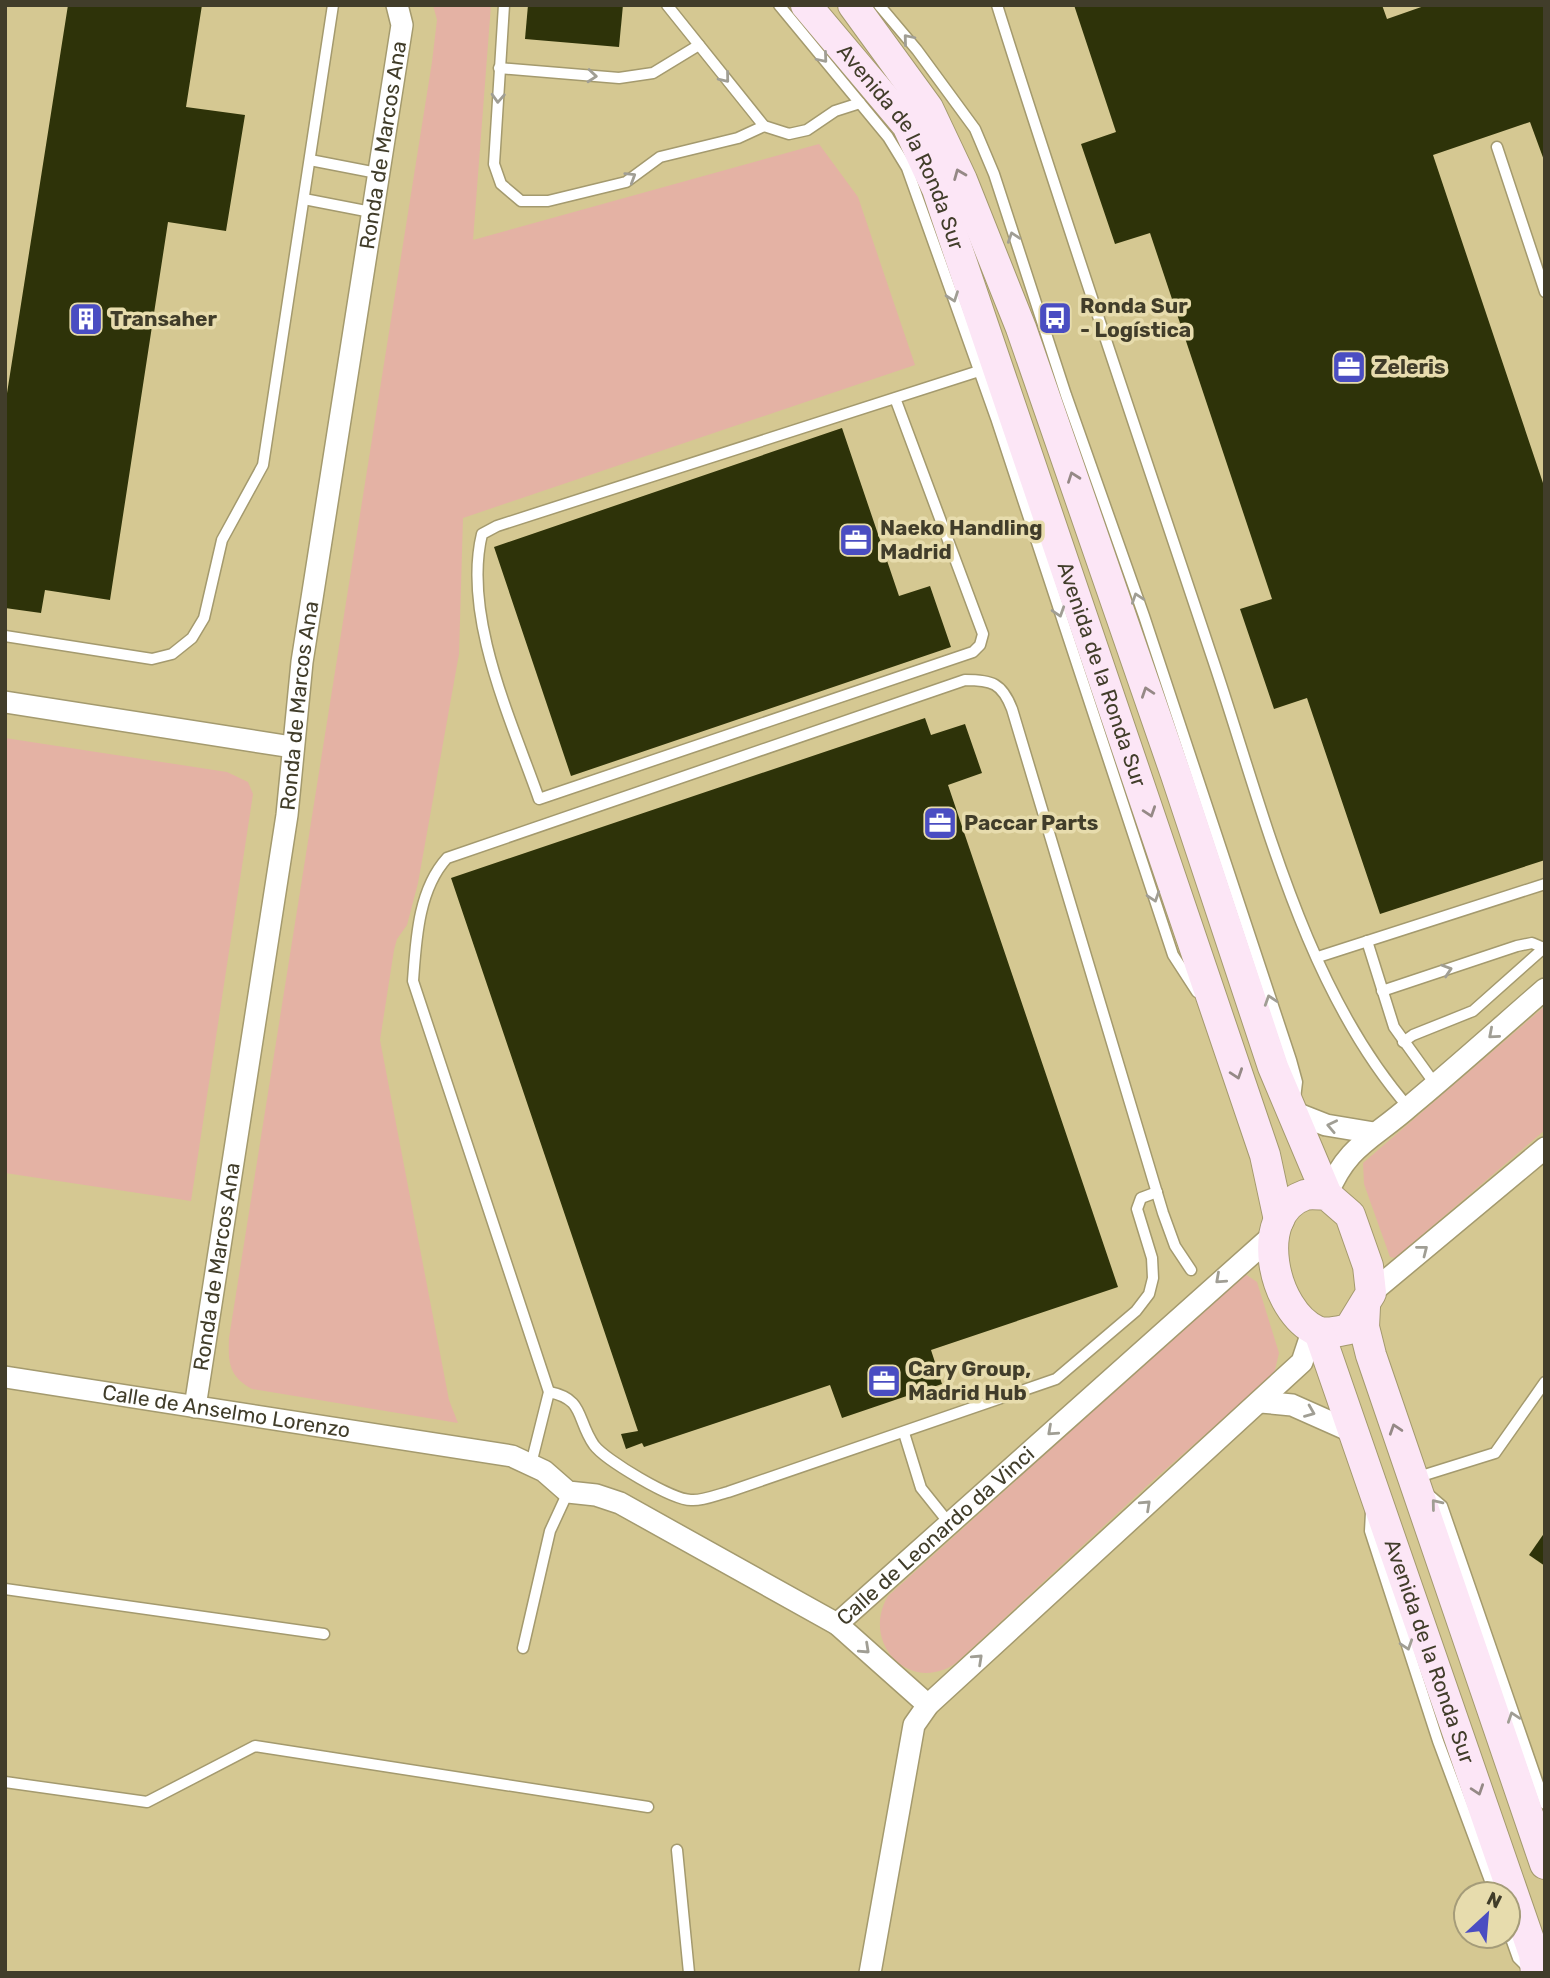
<svg xmlns="http://www.w3.org/2000/svg" width="1550" height="1978" font-family="Rubik,sans-serif">
<rect width="100%" height="100%" fill="#d9cfa1"/>
<path fill="#d5c892" fill-rule="evenodd" d="M5,5H1545V1973H5ZM1466,1894H1508V1936H1466Z"/>
<g fill="#e4b2a4">
<path d="M433,5H491L473,240L819,144L858,197L915,365L463,518L459,654L418,883L407,925L397,939L394,950L380,1040L449,1400L458,1423L252,1389C229,1376 228,1363 229,1338L432,62L437,20Z"/>
<path d="M5,738L227,772L248,782L253,794L191,1201L5,1173Z"/>
<path d="M1545,1006V1130L1395,1258L1390,1257L1364,1184L1363,1163Z"/>
<path d="M1245,1274L1257,1282L1279,1353L1274,1374L1149,1484L956,1663C910,1695 860,1643 888,1596Z"/>
</g>
<g fill="#2e3309">
<path d="M68,5H202L186,107L245,115L226,231L168,222L110,600L45,590L41,613L5,608V406Z"/>
<path d="M528,5H623L619,47L525,39Z"/>
<path d="M1074,5H1382L1387,19L1427,5H1545V163L1530,122L1433,155L1545,489V860L1380,914L1307,698L1274,709L1240,609L1272,599L1150,233L1115,244L1081,144L1116,132Z"/>
<path d="M842,428L899,596L930,586L951,647L571,776L494,547Z"/>
<path d="M925,718L931,735L965,724L982,773L948,785L1118,1287L931,1350L942,1384L842,1418L830,1385L644,1447L642,1443L626,1449L621,1434L638,1431L451,878Z"/>
<path d="M1545,1532V1566L1529,1555Z"/>
</g>
<g fill="none" stroke-linecap="round" stroke-linejoin="round">
<g stroke="#a49a6e" stroke-width="13">
<g id="service">
<path d="M504,5L494,164L501,184L521,201H548L626,182L660,157L738,138L764,126"/>
<path d="M667,5L764,126L789,134L807,130L835,111L860,103"/>
<path d="M779,5L888,137L907,168L996,418L1173,955L1197,992"/>
<path d="M879,5L917,50L975,129L994,174L1066,395L1144,616L1291,1060L1297,1082L1295,1099"/>
<path d="M997,5C1065,222 1139,438 1211,654C1262,804 1303,987 1409,1108"/>
<path d="M499,68L619,78L653,73L699,45"/>
<path d="M1497,147L1545,292"/>
<path d="M310,160L377,173"/>
<path d="M304,199L371,212"/>
<path d="M895,398L983,634L980,645L973,652L539,799C512,722 462,616 482,534L497,526L979,371"/>
<path d="M5,636L152,659L172,654L192,638L204,618L222,540L263,465L333,5"/>
<path d="M1367,941L1394,1027L1435,1084"/>
<path d="M1318,957L1545,884"/>
<path d="M1382,991L1517,946L1532,943L1544,948"/>
<path d="M1403,1042L1413,1035L1473,1011L1545,947"/>
<path d="M549,1392C585,1399 576,1419 594,1445C605,1460 672,1500 691,1500C703,1501 716,1495 728,1492L1056,1379L1136,1311L1149,1294L1153,1278L1152,1258L1137,1209L1141,1198L1157,1192"/>
<path d="M904,1433L921,1488L949,1523"/>
<path d="M531,1464L549,1392L413,981C416,940 418,890 447,858L965,680C992,680 1002,683 1012,709L1163,1213L1175,1246L1191,1270"/>
<path d="M1415,1478L1495,1453L1545,1382"/>
<path d="M1428,1494L1442,1506L1545,1804"/>
<path d="M1371,1512L1370,1531L1438,1741L1495,1894"/>
<path d="M5,1589L324,1634"/>
<path d="M523,1648L550,1531L568,1492"/>
<path d="M5,1782L147,1802L255,1746L648,1807"/>
<path d="M677,1850L689,1973"/>
<path d="M1508,1930L1518,1958L1530,1970"/>
</g>
</g>
<g stroke="#a49a6e" stroke-width="24">
<g id="minor">
<path d="M5,702L292,747"/>
<path d="M1293,1112L1326,1125L1374,1133"/>
<path d="M1327,1195C1347,1145 1373,1139 1410,1106C1456,1068 1500,1028 1545,989"/>
<path d="M1371,1293L1545,1148"/>
<path id="s1" d="M5,1377L512,1456L544,1471L568,1492L596,1495L620,1503L837,1624"/>
<path d="M1261,1402L1292,1405L1355,1433"/>
<path id="s2" d="M195,1407L287,815L302,662L402,25L397,5"/>
<path id="s3" d="M928,1705L837,1624L1273,1235"/>
<path d="M870,1973L914,1725L928,1705L1302,1362L1313,1329"/>
</g>
</g>
<g stroke="#a49a6e" stroke-width="32">
<g id="secondary">
<path id="s4" d="M806,5L907,125L937,189L1265,1155L1279,1220"/>
<path d="M853,5L928,108L962,180L1021,328L1176,775L1273,1067L1327,1195L1350,1215L1368,1266L1371,1293L1349,1329C1339,1331 1327,1335 1317,1331C1273,1312 1251,1214 1305,1195C1312,1193 1321,1195 1327,1195"/>
<path d="M1365,1307L1364,1327L1371,1355L1545,1864"/>
<path id="s5" d="M1319,1332L1534,1954L1536,1973"/>
</g>
</g>
<use href="#service" stroke="#fff" stroke-width="10"/>
<use href="#minor" stroke="#fff" stroke-width="21"/>
<use href="#secondary" stroke="#fce6f6" stroke-width="30"/>
</g>
<defs><path id="oneway-chevron" d="M-2-3.5L2.5 0L-2 3.5" fill="none" stroke-width="1.6" stroke-linecap="round" stroke-linejoin="round" transform="scale(1.75)"/></defs>
<g stroke="#a09e94">
<use href="#oneway-chevron" transform="translate(908 39) rotate(-130)"/>
<use href="#oneway-chevron" transform="translate(823 58) rotate(50)"/>
<use href="#oneway-chevron" transform="translate(592 76) rotate(5)"/>
<use href="#oneway-chevron" transform="translate(725 78) rotate(51)"/>
<use href="#oneway-chevron" transform="translate(498 98) rotate(93)"/>
<use href="#oneway-chevron" transform="translate(631 177) rotate(-32)"/>
<use href="#oneway-chevron" transform="translate(1013 237) rotate(-109)"/>
<use href="#oneway-chevron" transform="translate(953 297) rotate(70)"/>
<use href="#oneway-chevron" transform="translate(1137 598) rotate(-109)"/>
<use href="#oneway-chevron" transform="translate(1059 612) rotate(72)"/>
<use href="#oneway-chevron" transform="translate(1154 897) rotate(72)"/>
<use href="#oneway-chevron" transform="translate(1447 970) rotate(-18)"/>
<use href="#oneway-chevron" transform="translate(1270 1000) rotate(-108)"/>
<use href="#oneway-chevron" transform="translate(1493 1034) rotate(139)"/>
<use href="#oneway-chevron" transform="translate(1332 1126) rotate(-168)"/>
<use href="#oneway-chevron" transform="translate(1423 1250) rotate(-38)"/>
<use href="#oneway-chevron" transform="translate(1220 1279) rotate(138)"/>
<use href="#oneway-chevron" transform="translate(1310 1412) rotate(22)"/>
<use href="#oneway-chevron" transform="translate(1052 1431) rotate(138)"/>
<use href="#oneway-chevron" transform="translate(1436 1504) rotate(-129)"/>
<use href="#oneway-chevron" transform="translate(1146 1505) rotate(-43)"/>
<use href="#oneway-chevron" transform="translate(1407 1645) rotate(72)"/>
<use href="#oneway-chevron" transform="translate(865 1649) rotate(43)"/>
<use href="#oneway-chevron" transform="translate(978 1659) rotate(-43)"/>
<use href="#oneway-chevron" transform="translate(1513 1717) rotate(-109)"/>
</g>
<g stroke="#958986">
<use href="#oneway-chevron" transform="translate(959 174) rotate(-112)"/>
<use href="#oneway-chevron" transform="translate(1073 477) rotate(-110)"/>
<use href="#oneway-chevron" transform="translate(1147 692) rotate(-109)"/>
<use href="#oneway-chevron" transform="translate(1150 812) rotate(71)"/>
<use href="#oneway-chevron" transform="translate(1237 1074) rotate(71)"/>
<use href="#oneway-chevron" transform="translate(1395 1429) rotate(-108)"/>
<use href="#oneway-chevron" transform="translate(1478 1790) rotate(71)"/>
</g>
<defs>
<g id="bus-square" transform="scale(1.75)"><rect x="-9" y="-9" width="18" height="18" rx="4" fill="#4a4dc2" stroke="#e7dcad"/><path d="M-5-6H5V4H4V6H2V4H-2V6H-4V4H-5ZM-3.5-4V0h7V-4ZM-3.5 1.2v1.5H-2V1.2ZM2 1.2v1.5H3.5V1.2Z" fill="#fff"/></g>
<g id="building-square" transform="scale(1.75)"><rect x="-9" y="-9" width="18" height="18" rx="4" fill="#4a4dc2" stroke="#e7dcad"/><path d="M-4-6H4V6H1V3H-1V6H-4ZM-2.5-4.3h1.7v1.8h-1.7ZM.8-4.3h1.7v1.8H.8ZM-2.5-1h1.7V.8h-1.7ZM.8-1h1.7V.8H.8Z" fill="#fff"/></g>
<g id="office-square" transform="scale(1.75)"><rect x="-9" y="-9" width="18" height="18" rx="4" fill="#4a4dc2" stroke="#e7dcad"/><path d="M-6-3h4V-5.5h4V-3h4V5H-6ZM-1-4.5V-3h2v-1.5ZM-6 0V1H6V0Z" fill="#fff"/></g>
</defs>
<g fill-rule="evenodd">
<use href="#bus-square" x="1055" y="318"/>
<use href="#building-square" x="86" y="319"/>
<use href="#office-square" x="1349" y="367"/>
<use href="#office-square" x="856" y="540"/>
<use href="#office-square" x="940" y="823"/>
<use href="#office-square" x="884" y="1381"/>
</g>
<g text-anchor="middle" stroke-width="7" stroke-linejoin="round" paint-order="stroke">
<g font-size="21" fill="#413d2a" stroke="#e7dcad">
<text dy="7" stroke="none"><textPath href="#s2" startOffset="1276">Ronda de Marcos Ana</textPath></text>
<text dy="7" stroke="none"><textPath href="#s4" startOffset="173">Avenida de la Ronda Sur</textPath></text>
<text dy="7" stroke="none"><textPath href="#s4" startOffset="740">Avenida de la Ronda Sur</textPath></text>
<text dy="7" stroke="none"><textPath href="#s2" startOffset="709">Ronda de Marcos Ana</textPath></text>
<text dy="7" stroke="none"><textPath href="#s2" startOffset="142">Ronda de Marcos Ana</textPath></text>
<text dy="7" stroke="none"><textPath href="#s1" startOffset="224">Calle de Anselmo Lorenzo</textPath></text>
<text dy="7" stroke="none"><textPath href="#s3" startOffset="254">Calle de Leonardo da Vinci</textPath></text>
<text dy="7" stroke="none"><textPath href="#s5" startOffset="338">Avenida de la Ronda Sur</textPath></text>
</g>
<g font-size="21" font-weight="bold" fill="#413d2a" stroke="#e7dcad" text-anchor="start">
<text x="1080" y="313">Ronda Sur<tspan x="1080" dy="24">- Logística</tspan></text>
<text x="110" y="326">Transaher</text>
<text x="1374" y="374">Zeleris</text>
<text x="880" y="535">Naeko Handling<tspan x="880" dy="24">Madrid</tspan></text>
<text x="964" y="830">Paccar Parts</text>
<text x="908" y="1376">Cary Group,<tspan x="908" dy="24">Madrid Hub</tspan></text>
</g>
</g>
<rect width="1550" height="1978" fill="none" stroke="#413d2a" stroke-width="14"/>
<g transform="translate(1487 1915) rotate(26)"><circle r="33" fill="#e7dcad" stroke="#a59c79" stroke-width="2"/>
<path d="M0-5L12 26L0 18L-12 26Z" fill="#4a4dc2"/>
<text y="-10" font-size="19" font-weight="bold" text-anchor="middle" fill="#413d2a">N</text>
</g>
</svg>
